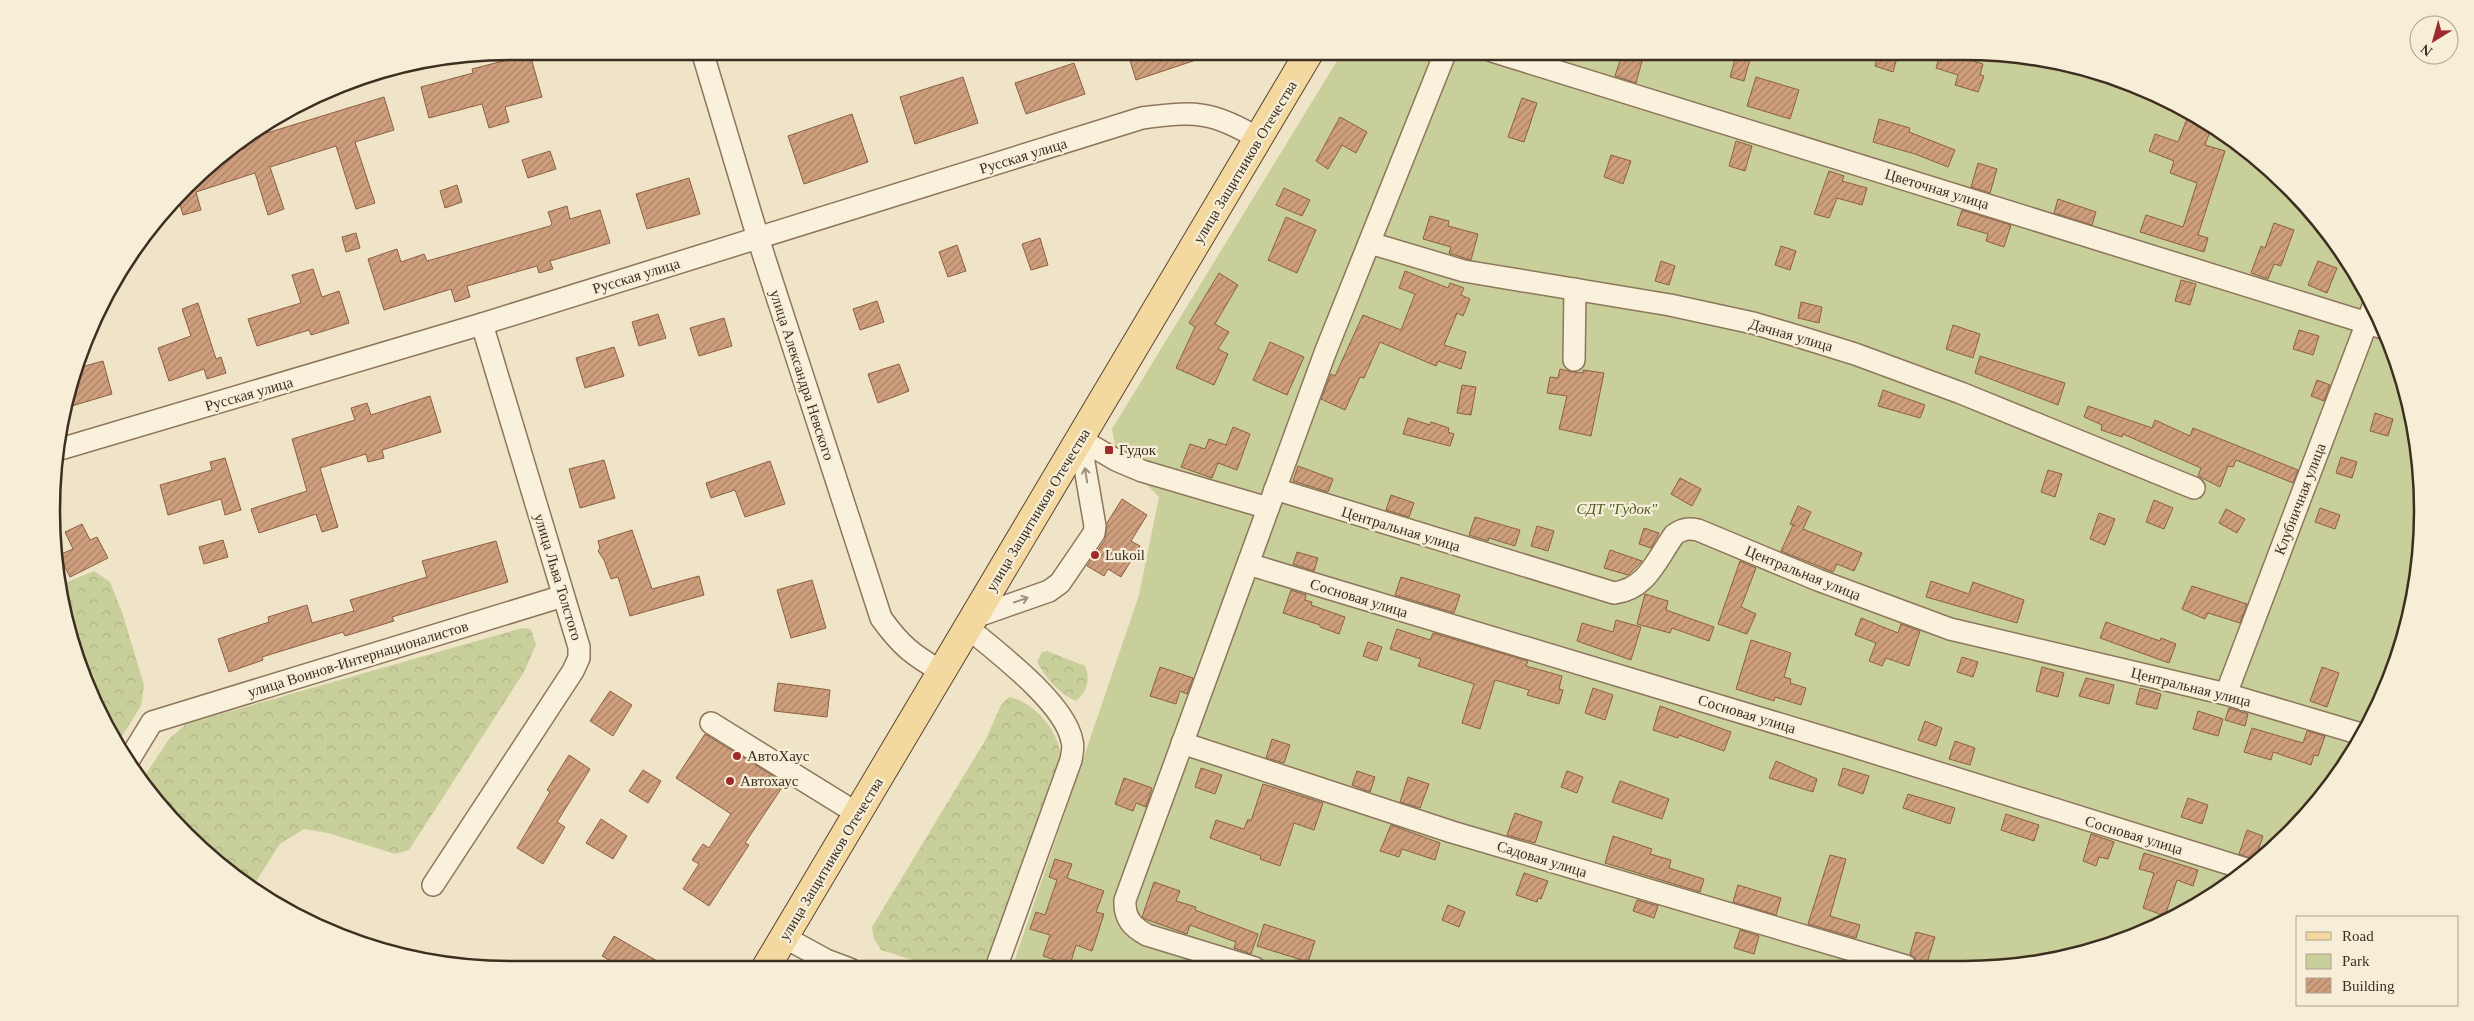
<svg xmlns="http://www.w3.org/2000/svg" width="2474" height="1021" font-family="Georgia,serif">
<defs>
<pattern id="forest-crowns" width="20" height="18" patternUnits="userSpaceOnUse" patternTransform="scale(1.25)"><rect width="20" height="18" fill="#c9cf9b"/><path d="M2 6a3 3 0 1 1 6 0M12 15a3 3 0 1 1 6 0" fill="none" stroke="#aeb285"/></pattern>
<pattern id="building-hatch" width="6" height="6" patternUnits="userSpaceOnUse" patternTransform="scale(1.25)"><rect width="6" height="6" fill="#cf9f7d"/><path d="M-1 1l2-2M0 6l6-6M5 7l2-2" fill="none" stroke="#a98266"/></pattern>
</defs>
<rect width="100%" height="100%" fill="#f0e4c8"/>
<g fill="url(#forest-crowns)">
<path d="M94,571L110,582L122,612L144,685L141,706L117,744L86,686L60,600V585Z"/>
<path d="M522,628L531,629L536,645L524,672L409,850L395,854L328,833L304,829L280,844L253,886L231,875L142,780L169,739L186,724Z"/>
<path d="M1047,651L1085,666C1091,679 1087,692 1076,701C1059,694 1046,678 1037,662L1042,652Z"/>
<path d="M1009,697C1032,701 1057,728 1060,752C1061,758 1058,765 1057,772L985,963L981,969H941L881,950L874,939L872,927L986,739L1001,705Z"/>
</g>
<path fill="#c9cf9b" d="M1343,51H1963L2111,76L2193,113L2266,165L2328,231L2375,307L2407,391L2422,480L2419,570L2398,658L2345,766L2266,856L2140,935L2024,966L1012,968L1139,595L1159,497L1117,454L1112,429Z"/>
<g fill="url(#building-hatch)" stroke="#8d5f41">
<path d="M1127,51H1214V54L1136,80Z"/>
<path d="M1879,51H1899L1893,72L1875,66Z"/>
<path d="M1941,51L1983,64L1980,75L1984,76L1978,92L1955,85L1958,75L1936,68Z"/>
<path d="M1737,52L1751,56L1744,81L1730,77Z"/>
<path d="M530,54L542,97L505,107L509,122L489,128L482,104L429,118L421,87L473,73L472,69Z"/>
<path d="M1622,54L1642,61L1636,83L1615,76Z"/>
<path d="M1074,63L1085,94L1026,114L1015,83Z"/>
<path d="M963,77L978,123L915,144L900,97Z"/>
<path d="M1756,77L1799,90L1790,119L1747,106Z"/>
<path d="M384,97L394,130L355,142L375,203L356,209L336,146L270,167L284,209L268,215L255,173L196,192L201,210L183,215L179,201L208,165L220,156L246,148L244,140Z"/>
<path d="M1522,98L1537,103L1524,142L1508,137Z"/>
<path d="M2190,111L2212,126L2205,145L2225,151L2198,235L2208,238L2204,252L2140,232L2146,215L2183,227L2197,183L2170,173L2174,161L2149,151L2155,134L2178,142Z"/>
<path d="M852,114L868,162L804,184L788,136Z"/>
<path d="M1340,117L1367,132L1356,153L1342,145L1328,169L1316,161Z"/>
<path d="M1879,119L1910,128L1909,132L1955,150L1948,167L1915,154L1873,142Z"/>
<path d="M1736,141L1752,146L1745,171L1729,166Z"/>
<path d="M550,151L556,169L528,178L522,160Z"/>
<path d="M1611,155L1631,161L1623,184L1604,177Z"/>
<path d="M1978,163L1997,169L1990,193L1971,187Z"/>
<path d="M1829,171L1844,176L1842,181L1867,188L1862,205L1837,198L1829,218L1814,214Z"/>
<path d="M689,178L700,214L647,229L636,194Z"/>
<path d="M457,185L462,202L445,208L440,191Z"/>
<path d="M1284,188L1310,200L1302,216L1276,205Z"/>
<path d="M2058,199L2096,212L2092,225L2054,213Z"/>
<path d="M567,206L570,219L600,210L610,243L550,261L553,269L539,273L537,266L467,286L470,297L455,302L451,289L384,310L368,259L397,249L401,262L424,254L427,261L550,226L552,224L548,212Z"/>
<path d="M1962,210L2011,225L2004,247L1986,241L1988,234L1957,225Z"/>
<path d="M1430,216L1449,221L1448,226L1478,234L1471,260L1449,253L1451,247L1423,239Z"/>
<path d="M1286,217L1316,230L1297,273L1268,260Z"/>
<path d="M2274,223L2294,230L2281,266L2274,264L2268,279L2251,273L2261,246L2265,248Z"/>
<path d="M356,233L360,248L346,252L342,237Z"/>
<path d="M1040,238L1048,265L1031,270L1022,244Z"/>
<path d="M957,245L966,271L948,277L939,252Z"/>
<path d="M1781,246L1796,251L1790,270L1775,265Z"/>
<path d="M1661,261L1675,266L1669,285L1655,281Z"/>
<path d="M2318,261L2337,268L2327,293L2308,285Z"/>
<path d="M313,269L322,297L339,291L349,323L311,335L309,330L257,346L248,319L301,303L292,275Z"/>
<path d="M1405,271L1448,288L1450,283L1464,288L1461,295L1470,299L1463,316L1457,313L1444,345L1466,352L1461,369L1438,361L1436,366L1380,342L1364,378L1360,377L1345,410L1321,399L1331,374L1335,376L1363,315L1401,330L1415,294L1399,288Z"/>
<path d="M1219,273L1238,285L1215,324L1229,332L1218,349L1228,354L1214,385L1176,368L1195,327L1189,323Z"/>
<path d="M2181,280L2196,284L2190,305L2175,301Z"/>
<path d="M877,301L884,322L860,330L853,309Z"/>
<path d="M1801,302L1822,307L1819,323L1798,318Z"/>
<path d="M198,303L216,359L221,357L226,373L207,379L204,369L169,381L158,348L191,336L182,309Z"/>
<path d="M658,314L666,338L639,346L632,322Z"/>
<path d="M724,318L732,346L699,356L690,328Z"/>
<path d="M1953,325L1980,334L1973,358L1946,349Z"/>
<path d="M2299,330L2319,336L2313,355L2293,349Z"/>
<path d="M1270,342L1304,357L1287,395L1253,380Z"/>
<path d="M614,347L624,376L585,388L576,358Z"/>
<path d="M1980,356L2065,383L2058,405L1975,373Z"/>
<path d="M103,361L112,394L65,408L74,369Z"/>
<path d="M899,364L909,391L878,403L868,374Z"/>
<path d="M1560,369L1573,372L1583,373V370L1604,373L1591,436L1559,429L1567,396L1547,393L1550,377L1558,378Z"/>
<path d="M2317,380L2330,385L2324,401L2311,396Z"/>
<path d="M1462,385L1476,387L1471,415L1457,413Z"/>
<path d="M1883,390L1925,405L1920,418L1878,406Z"/>
<path d="M430,396L441,432L382,450L384,458L368,462L366,454L320,468L338,527L322,532L316,514L259,533L251,509L307,491L292,439L355,420L351,408L367,403L371,415Z"/>
<path d="M2088,406L2152,428L2155,420L2190,436L2193,428L2298,470L2293,483L2236,460L2233,467L2228,466L2220,487L2198,476L2201,468L2123,434L2122,437L2101,430L2102,425L2084,417Z"/>
<path d="M2375,413L2393,419L2388,436L2370,431Z"/>
<path d="M1408,418L1430,425L1431,422L1449,428L1448,432L1454,434L1450,446L1403,434Z"/>
<path d="M1233,427L1250,434L1237,470L1218,463L1212,478L1181,467L1190,444L1205,449L1209,439L1226,445Z"/>
<path d="M2341,457L2357,462L2352,478L2336,473Z"/>
<path d="M225,458L241,510L225,515L221,499L168,515L160,485L212,470L210,462Z"/>
<path d="M604,460L615,498L580,508L569,469Z"/>
<path d="M770,461L785,504L745,517L735,490L711,498L706,483Z"/>
<path d="M1298,466L1333,479L1328,492L1293,481Z"/>
<path d="M2048,470L2062,474L2055,497L2041,492Z"/>
<path d="M1680,478L1701,489L1692,506L1671,494Z"/>
<path d="M1391,495L1414,503L1409,517L1386,510Z"/>
<path d="M1122,499L1147,515L1131,541L1140,546L1121,577L1108,569L1104,576L1087,566L1105,540L1107,523Z"/>
<path d="M2154,500L2173,508L2164,529L2146,522Z"/>
<path d="M1798,506L1811,512L1803,529L1862,553L1854,571L1837,564L1833,572L1781,551L1793,525L1796,526L1790,524Z"/>
<path d="M2320,508L2340,515L2335,529L2315,522Z"/>
<path d="M2226,509L2245,519L2237,533L2219,523Z"/>
<path d="M2099,513L2115,519L2105,545L2090,539Z"/>
<path d="M1475,517L1520,530L1515,546L1489,538L1488,541L1469,535Z"/>
<path d="M82,524L90,540L97,537L108,558L70,577L59,555L73,549L65,532Z"/>
<path d="M1537,526L1554,531L1548,551L1531,546Z"/>
<path d="M1644,528L1659,533L1651,548L1639,544Z"/>
<path d="M632,530L652,589L699,576L704,595L630,616L618,577L611,579L604,560L598,551L600,548L598,541Z"/>
<path d="M223,540L228,557L204,564L199,547Z"/>
<path d="M496,541L508,582L392,617L394,621L345,636L343,632L262,657L263,660L229,672L218,639L269,622L268,617L307,605L312,623L354,611L350,600L427,577L422,561Z"/>
<path d="M1610,550L1642,561L1628,575L1604,568Z"/>
<path d="M1297,552L1318,558L1314,571L1293,564Z"/>
<path d="M1740,561L1756,568L1741,607L1756,614L1747,634L1718,624Z"/>
<path d="M1401,577L1460,595L1454,613L1395,595Z"/>
<path d="M812,580L826,628L791,638L777,590Z"/>
<path d="M1931,581L1969,594L1973,582L2024,600L2017,623L1926,597Z"/>
<path d="M2192,586L2247,604L2240,623L2208,613L2205,619L2182,609Z"/>
<path d="M1291,590L1306,595L1305,600L1312,602L1311,605L1345,617L1339,634L1320,627V625L1283,613Z"/>
<path d="M1645,594L1668,601L1666,610L1714,627L1709,641L1672,628L1670,633L1637,624Z"/>
<path d="M1861,618L1898,633L1901,624L1920,631L1909,666L1886,658L1882,666L1869,661L1876,643L1855,635Z"/>
<path d="M1616,620L1641,627L1631,660L1577,641L1582,623L1613,632Z"/>
<path d="M2106,622L2160,641L2161,638L2176,644L2169,663L2100,638Z"/>
<path d="M1397,629L1430,640L1433,633L1528,661L1526,666L1562,676L1559,689L1563,690L1559,704L1527,695L1529,690L1495,680L1480,729L1462,723L1474,684L1418,666L1421,659L1390,649Z"/>
<path d="M1751,640L1791,653L1784,677L1791,679L1790,683L1806,688L1801,705L1775,697L1774,701L1736,689Z"/>
<path d="M1368,642L1382,647L1377,661L1363,656Z"/>
<path d="M1962,657L1978,662L1973,677L1957,672Z"/>
<path d="M1160,667L1193,678L1187,694L1180,691L1176,704L1150,696Z"/>
<path d="M2042,667L2064,673L2058,697L2036,691Z"/>
<path d="M2322,667L2339,673L2327,707L2310,701Z"/>
<path d="M2086,678L2114,685L2109,704L2079,696Z"/>
<path d="M778,683L830,690L827,717L774,711Z"/>
<path d="M1593,688L1613,695L1605,720L1585,713Z"/>
<path d="M2140,688L2161,694L2157,709L2136,704Z"/>
<path d="M610,691L632,705L613,736L590,721Z"/>
<path d="M1660,706L1731,732L1724,751L1679,735L1678,738L1653,730Z"/>
<path d="M2229,708L2248,714L2245,726L2225,720Z"/>
<path d="M2198,711L2223,719L2218,736L2193,729Z"/>
<path d="M1925,721L1942,728L1936,746L1918,740Z"/>
<path d="M2252,728L2303,743L2307,731L2325,736L2318,756L2314,755L2311,765L2273,752L2271,760L2244,752Z"/>
<path d="M705,734L785,783L745,843L749,845L709,906L683,889L699,864L692,860L703,844L709,848L731,814L676,778Z"/>
<path d="M1272,739L1290,745L1284,763L1266,758Z"/>
<path d="M1955,741L1975,748L1970,765L1949,759Z"/>
<path d="M569,755L590,769L557,822L565,827L543,864L517,848L550,792L547,790Z"/>
<path d="M1776,761L1817,779L1813,792L1769,778Z"/>
<path d="M1201,768L1222,775L1215,794L1195,787Z"/>
<path d="M1843,768L1869,776L1863,794L1838,785Z"/>
<path d="M643,770L661,781L648,803L629,791Z"/>
<path d="M1357,771L1375,777L1370,792L1352,785Z"/>
<path d="M1567,771L1583,777L1577,793L1561,787Z"/>
<path d="M1408,777L1429,784L1420,808L1400,802Z"/>
<path d="M1124,778L1152,788L1146,807L1136,803L1133,811L1115,804Z"/>
<path d="M1620,781L1669,799L1662,819L1612,802Z"/>
<path d="M1263,784L1323,803L1314,830L1294,823L1280,866L1260,859L1261,856L1210,838L1216,820L1244,829L1248,819L1251,821Z"/>
<path d="M1908,794L1955,808L1950,824L1903,808Z"/>
<path d="M2188,798L2208,805L2202,824L2181,817Z"/>
<path d="M1515,813L1542,822L1535,843L1507,835Z"/>
<path d="M2006,814L2039,825L2034,841L2001,830Z"/>
<path d="M601,819L627,836L613,859L586,843Z"/>
<path d="M1391,825L1440,843L1435,860L1402,849L1399,857L1380,851Z"/>
<path d="M2247,830L2263,836L2255,860L2239,854Z"/>
<path d="M2091,834L2114,842L2108,859L2099,857L2096,866L2083,861Z"/>
<path d="M1613,836L1652,849L1650,854L1671,860L1669,868L1704,879L1700,892L1605,863Z"/>
<path d="M2144,853L2198,870L2193,886L2177,880L2165,916L2143,908L2154,873L2139,869Z"/>
<path d="M1830,855L1846,859L1830,916L1860,925L1856,938L1808,924Z"/>
<path d="M1055,859L1072,864L1067,878L1104,891L1096,912L1104,914L1092,951L1076,945L1070,965L1043,956L1050,935L1030,929L1036,912L1045,915L1057,880L1049,877Z"/>
<path d="M1524,873L1548,881L1541,899L1538,898L1537,902L1516,895Z"/>
<path d="M1154,882L1180,891L1176,901L1196,907L1195,910L1258,934L1251,954L1234,948L1236,942L1190,925L1187,934L1145,919L1142,917Z"/>
<path d="M1738,885L1781,898L1776,915L1733,902Z"/>
<path d="M1637,900L1658,906L1654,918L1633,911Z"/>
<path d="M1448,905L1465,912L1459,927L1442,920Z"/>
<path d="M1264,924L1315,941L1308,962L1257,946Z"/>
<path d="M1740,930L1759,936L1754,954L1734,948Z"/>
<path d="M1916,932L1935,937L1926,966H1918L1915,958L1910,954Z"/>
<path d="M614,936L671,969H625L602,956Z"/>
</g>
<g fill="none" stroke-linecap="round" stroke-linejoin="round">
<g stroke="#8d765c" stroke-width="24">
<g id="minor">
<path d="M702,51L758,238L881,618C901,646 913,655 942,672"/>
<path d="M1492,51L2383,328"/>
<path d="M1370,243L1464,271L1670,305L1753,323L1797,336L1855,354L1961,393L2194,488"/>
<path d="M1574,360L1575,289"/>
<path d="M1080,439L1116,460L1142,471L1268,508"/>
<path d="M57,450L482,324L1142,118C1195,111 1213,111 1259,139"/>
<path d="M1275,489L1614,593C1647,589 1657,559 1674,535C1682,529 1688,528 1698,530L1818,580L1950,629L2226,694L2361,734"/>
<path d="M1248,564L1846,744L2246,869"/>
<path d="M975,617L1049,591L1060,583L1094,533L1095,526L1080,439"/>
<path d="M968,628C997,652 1065,703 1072,741C1074,747 1072,754 1071,760L996,968"/>
<path d="M2226,694L2374,304"/>
<path d="M711,723L858,814"/>
<path d="M1182,743L1452,832L1906,966"/>
<path d="M127,763L152,722L563,596"/>
<path d="M433,885L573,671L579,658V647L482,324"/>
<path d="M784,937L826,960L850,969"/>
<path d="M1255,968L1147,935C1132,927 1124,918 1125,900L1325,353L1446,51"/>
</g>
</g>
<g stroke="#5b4430" stroke-width="30">
<path id="major" d="M765,969L1310,51"/>
</g>
<use href="#minor" stroke="#faf1dc" stroke-width="21"/>
<use href="#major" stroke="#f3d9a0" stroke-width="28"/>
</g>
<defs><path id="oneway-shaft" d="M-6 0H5M1.5-3L5.5 0L1.5 3" fill="none" stroke-width="1.6" stroke-linecap="round" stroke-linejoin="round" transform="scale(1.25)"/></defs>
<g stroke="#9c907e">
<use href="#oneway-shaft" transform="translate(1086 475) rotate(-99)"/>
<use href="#oneway-shaft" transform="translate(1021 600) rotate(-19)"/>
</g>
<g fill="#9e2a2b" stroke="#f7eed8" stroke-width="2">
<rect x="1104" y="445" width="10" height="10" rx="2.5"/>
<circle cx="1095" cy="555" r="5"/>
<circle cx="737" cy="756" r="5"/>
<circle cx="730" cy="781" r="5"/>
</g>
<g text-anchor="middle" stroke-width="4.5" stroke-linejoin="round" paint-order="stroke">
<g font-size="15" fill="#3d2e20" stroke="#f7eed8">
<text transform="translate(1023 156) rotate(-17)" y="5">Русская улица</text>
<text transform="translate(1245 162) rotate(-59)" y="5">улица Защитников Отечества</text>
<text transform="translate(1937 189) rotate(17)" y="5">Цветочная улица</text>
<text transform="translate(636 276) rotate(-17)" y="5">Русская улица</text>
<text transform="translate(1791 335) rotate(16)" y="5">Дачная улица</text>
<text transform="translate(802 375) rotate(72)" y="5">улица Александра Невского</text>
<text transform="translate(249 394) rotate(-16)" y="5">Русская улица</text>
<text transform="translate(2300 499) rotate(-69)" y="5">Клубничная улица</text>
<text transform="translate(1038 510) rotate(-59)" y="5">улица Защитников Отечества</text>
<text transform="translate(1401 529) rotate(17)" y="5">Центральная улица</text>
<text transform="translate(1803 573) rotate(22)" y="5">Центральная улица</text>
<text transform="translate(558 577) rotate(73)" y="5">улица Льва Толстого</text>
<text transform="translate(1359 598) rotate(17)" y="5">Сосновая улица</text>
<text transform="translate(358 659) rotate(-17)" y="5">улица Воинов-Интернационалистов</text>
<text transform="translate(2191 687) rotate(14)" y="5">Центральная улица</text>
<text transform="translate(1747 714) rotate(17)" y="5">Сосновая улица</text>
<text transform="translate(2134 835) rotate(17)" y="5">Сосновая улица</text>
<text transform="translate(831 859) rotate(-59)" y="5">улица Защитников Отечества</text>
<text transform="translate(1542 859) rotate(17)" y="5">Садовая улица</text>
</g>
<g font-size="15" fill="#3d2e20" stroke="#f7eed8" text-anchor="start">
<text x="1119" y="455">Гудок</text>
<text x="1105" y="560">Lukoil</text>
<text x="747" y="761">АвтоХаус</text>
<text x="740" y="786">Автохаус</text>
</g>
<g font-size="15" font-style="italic" fill="#4d5a26" stroke="#f7eed8">
<text x="1617" y="514">СДТ "Гудок"</text>
</g>
</g>
<path d="M0 0H2474V1021H0ZM510 60H1964A450 450 0 0 1 2414 510V511A450 450 0 0 1 1964 961H510A450 450 0 0 1 60 511V510A450 450 0 0 1 510 60Z" fill="#f7eed8" fill-rule="evenodd"/>
<path fill="none" stroke="#3d2e20" stroke-width="2.5" d="M510 60H1964A450 450 0 0 1 2414 510V511A450 450 0 0 1 1964 961H510A450 450 0 0 1 60 511V510A450 450 0 0 1 510 60Z"/>
<rect x="2296" y="916" width="162" height="90" fill="#f7eed8" stroke="#ada18e"/>
<rect x="2306" y="932" width="25" height="8" fill="#f3d9a0" stroke="#ada18e"/>
<text x="2342" y="941" font-size="15" fill="#3d2e20">Road</text>
<rect x="2306" y="954" width="25" height="15" fill="#c9cf9b" stroke="#ada18e"/>
<text x="2342" y="966" font-size="15" fill="#3d2e20">Park</text>
<rect x="2306" y="978" width="25" height="15" fill="url(#building-hatch)" stroke="#ada18e"/>
<text x="2342" y="991" font-size="15" fill="#3d2e20">Building</text>
<g transform="translate(2434 40) rotate(217)"><circle r="24" fill="#f7eed8" stroke="#ada18e"/>
<path d="M0-4L9 19L0 12L-9 19Z" fill="#9e2a2b"/>
<text y="-8" font-size="14" font-weight="bold" text-anchor="middle" fill="#3d2e20">N</text>
</g>
</svg>
